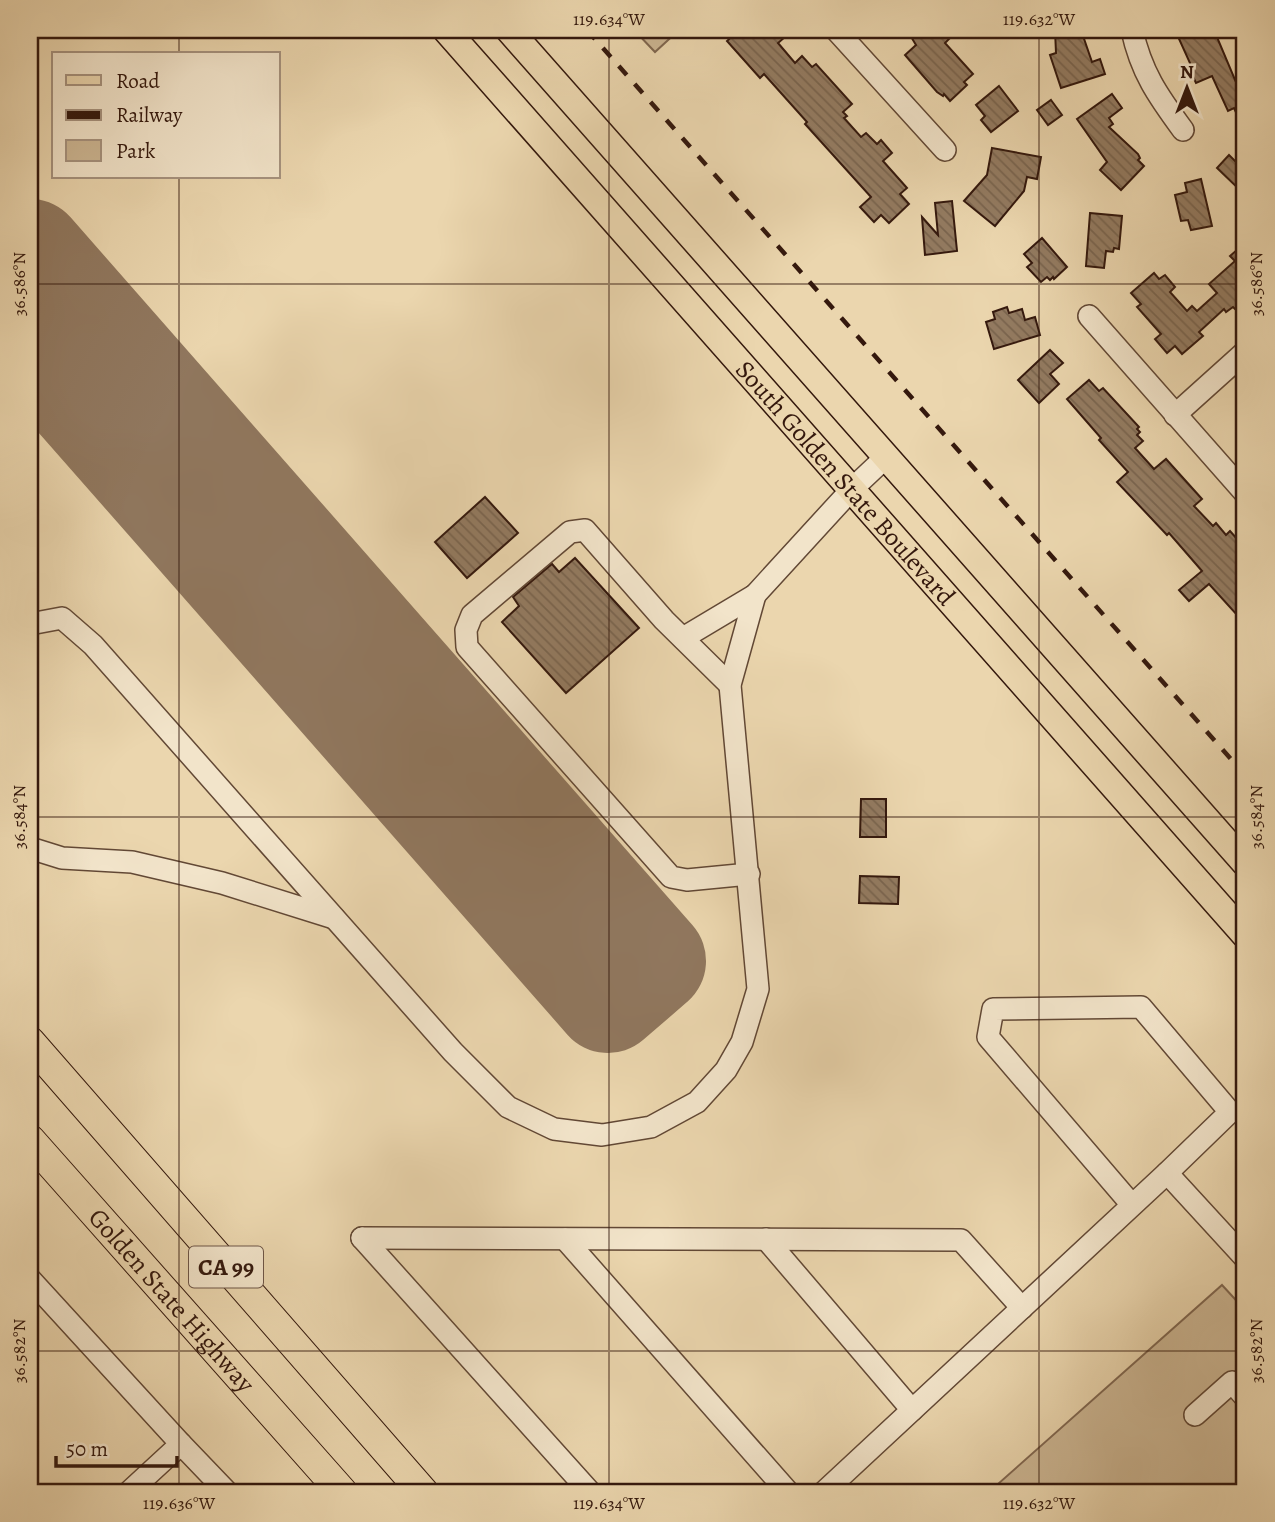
<svg xmlns="http://www.w3.org/2000/svg" width="1275" height="1522" font-family="Alegreya,serif">
<defs>
<pattern id="building-back-hatch" width="6" height="6" patternUnits="userSpaceOnUse" patternTransform="scale(1.75)"><rect width="6" height="6" fill="#937b61"/><path d="M-1 5l2 2M0 0l6 6M5-1l2 2" fill="none" stroke="#79644e"/></pattern>
</defs>
<rect width="100%" height="100%" fill="#ebd6ae"/>
<filter id="stains"><feTurbulence type="fractalNoise" baseFrequency=".00286" numOctaves="4"/><feColorMatrix values="0 0 0 0 .2 0 0 0 0 .09 0 0 0 0 .02 0 0 0 .5 -.17"/></filter>
<radialGradient id="worn" r=".72"><stop offset=".6" stop-color="#630" stop-opacity="0"/><stop offset="1" stop-color="#630" stop-opacity=".3"/></radialGradient>
<g fill="#ccb693" stroke="#806750" stroke-width="2">
<path d="M634,30H679L655,52Z"/>
<path d="M1222,1285L1245,1310V1492H989Z"/>
</g>
<g fill="none" stroke-linecap="round" stroke-linejoin="round">
<path stroke="#90775e" stroke-width="108" d="M30,253L652,961L608,999L30,341"/>
</g>
<g fill="url(#building-back-hatch)" stroke="#34180d" stroke-width="2">
<path d="M739,30H793L778,43L795,63L802,56L812,67L816,64L852,104L843,112L847,116L844,118L861,137L866,133L877,144L881,140L892,153L883,161L907,188L900,194L909,204L889,223L881,215L874,222L860,207L871,197L805,124L807,122L764,74L760,78L727,41Z"/>
<path d="M907,30H941L949,39L945,43L973,74L964,82L967,85L950,101L944,94L943,96L937,92L905,55L916,45Z"/>
<path d="M1055,30H1081L1092,62L1100,59L1105,74L1061,88L1050,55L1056,53Z"/>
<path d="M1175,30H1214L1238,87L1245,84V132L1234,108L1228,111L1212,76L1196,83L1189,68L1190,63Z"/>
<path d="M999,86L1018,111L991,132L981,120L985,116L976,105Z"/>
<path d="M1112,94L1122,108L1109,118L1113,124L1109,127L1138,154L1140,158L1138,160L1144,166L1121,190L1100,170L1107,162L1077,119Z"/>
<path d="M1051,100L1062,115L1048,125L1037,110Z"/>
<path d="M992,148L1041,157L1037,179L1027,177L1024,191L995,226L964,201L987,175Z"/>
<path d="M1229,155L1245,171V195L1217,168Z"/>
<path d="M1201,179L1212,226L1191,230L1188,220L1181,221L1175,195L1187,192L1185,183Z"/>
<path d="M952,201L957,251L925,255L922,217L938,235L935,203Z"/>
<path d="M1090,213L1122,216L1119,249L1114,248L1113,252L1106,251L1104,268L1086,266Z"/>
<path d="M1042,238L1067,267L1054,279L1053,277L1050,280L1047,277L1041,282L1027,267L1032,263L1024,254Z"/>
<path d="M1245,243V313L1238,307L1235,309L1233,307L1226,312L1224,309L1199,332L1203,336L1182,354L1175,346L1167,353L1155,339L1161,334L1137,307L1141,304L1131,293L1154,273L1159,279L1165,275L1175,287L1170,292L1187,311L1192,306L1197,311L1217,293L1209,284L1235,261L1230,256Z"/>
<path d="M1007,307L1009,313L1022,309L1025,320L1035,317L1040,335L994,349L986,322L995,319L993,312Z"/>
<path d="M1050,350L1063,363L1050,374L1059,384L1039,403L1018,380Z"/>
<path d="M1089,380L1099,391L1103,388L1139,427L1137,429L1140,432L1137,435L1143,441L1135,448L1154,469L1166,459L1202,499L1194,506L1213,526L1216,523L1226,535L1230,531L1245,548V609L1237,615L1209,584L1189,601L1179,590L1202,571L1169,533L1167,535L1117,482L1128,472L1099,440L1101,438L1067,399Z"/>
<path d="M485,497L518,533L467,578L435,542Z"/>
<path d="M575,558L639,628L566,693L502,622L519,606L513,597L552,564L559,572Z"/>
<path d="M861,799H886V837H860Z"/>
<path d="M860,876L899,877L898,904L859,903Z"/>
</g>
<g fill="none" stroke-linecap="round" stroke-linejoin="round">
<g stroke="#624835" stroke-width="24">
<g id="minor">
<path d="M836,30L945,150"/>
<path d="M1132,30C1141,72 1158,96 1183,130"/>
<path d="M1089,316L1245,493"/>
<path d="M1175,415L1245,352"/>
<path d="M30,624L62,618L93,645L453,1052L508,1107L554,1129L602,1135L651,1127L697,1102L726,1070L742,1042L758,989L730,685L755,595"/>
<path d="M683,638L755,595L852,489L886,457"/>
<path d="M730,685L664,620L585,530L570,532L472,615L466,630L467,647L671,877L687,880L749,874"/>
<path d="M30,848L62,858L132,862L222,883L334,918"/>
<path d="M1167,1173L1245,1258"/>
<path d="M362,1238L961,1240L1022,1308"/>
<path d="M362,1238L590,1492"/>
<path d="M565,1239L788,1492"/>
<path d="M766,1239L912,1410"/>
<path d="M30,1279L181,1444L129,1492"/>
<path d="M1195,1415L1232,1382L1245,1397"/>
<path d="M181,1444L227,1492"/>
<path d="M824,1492L1167,1173L1230,1112L1141,1007L993,1009L988,1037L1132,1205"/>
</g>
</g>
<g stroke="#34180d" stroke-width="29">
<g id="major">
<path id="s1" d="M446,30L1245,935"/>
<path d="M509,30L1245,863"/>
</g>
</g>
<g stroke="#34180d" stroke-width="32">
<g id="highway">
<path d="M30,1042L423,1492"/>
<path id="s2" d="M30,1140L342,1492"/>
</g>
</g>
<use href="#minor" stroke="#f2e4ca" stroke-width="21"/>
<use href="#major" stroke="#ebd6ae" stroke-width="26"/>
<use href="#highway" stroke="#ebd6ae" stroke-width="30"/>
<path stroke="#34180d" stroke-width="4.5" stroke-dasharray="12 12" stroke-linecap="butt" d="M587,30L1245,775"/>
</g>
<path fill="none" stroke="#34180d" stroke-width="2" stroke-opacity="0.45" d="M179,30V54M609,30V1492M1039,30V1492M179,177V1492M30,284H1245M30,817H1245M30,1351H1245"/>
<g text-anchor="middle" stroke-width="7" stroke-linejoin="round" paint-order="stroke">
<rect fill="#f2e4ca" stroke="#6d5546" stroke-width="2" x="189" y="1246.5" width="74" height="41" rx="5"/>
<g font-size="24" font-weight="bold" fill="#34180d">
<text x="226" y="1275">CA 99</text>
</g>
<g font-size="26" fill="#34180d" stroke="#f2e4ca">
<text dy="9" stroke="none"><textPath href="#s1" startOffset="604">South Golden State Boulevard</textPath></text>
<text dy="9" stroke="none"><textPath href="#s2" startOffset="214">Golden State Highway</textPath></text>
</g>
</g>
<rect width="1275" height="1522" fill="none" stroke="#ebd6ae" stroke-width="77"/>
<rect x="52" y="52" width="228" height="126" fill="#f2e4ca" stroke="#a6927e" stroke-width="2"/>
<rect x="66" y="75" width="35" height="10" fill="#ebd6ae" stroke="#a6927e" stroke-width="2"/>
<text x="116" y="88" font-size="21" fill="#34180d">Road</text>
<rect x="66" y="110" width="35" height="10" fill="#34180d" stroke="#a6927e" stroke-width="2"/>
<text x="116" y="122" font-size="21" fill="#34180d">Railway</text>
<rect x="66" y="140" width="35" height="21" fill="#ccb693" stroke="#a6927e" stroke-width="2"/>
<text x="116" y="158" font-size="21" fill="#34180d">Park</text>
<g transform="translate(1187 88)" stroke="#f2e4ca" stroke-width="5" paint-order="stroke">
<path d="M0-5L12 26L0 18L-12 26Z" fill="#34180d"/>
<text y="-10" font-size="19" font-weight="bold" text-anchor="middle" fill="#34180d">N</text>
</g>
<path d="M56 1456v10h121v-10" fill="none" stroke="#34180d" stroke-width="3.5"/>
<text x="66" y="1456" font-size="21" fill="#34180d" stroke="#f2e4ca" stroke-width="5" paint-order="stroke">50 m</text>
<rect x="38" y="38" width="1198" height="1446" fill="none" stroke="#34180d" stroke-width="2.5"/>
<g font-size="18" text-anchor="middle" fill="#34180d">
<text x="609" y="25">119.634°W</text>
<text x="1039" y="25">119.632°W</text>
<text transform="translate(19 284) rotate(-90)" y="6">36.586°N</text>
<text transform="translate(1256 284) rotate(-90)" y="6">36.586°N</text>
<text transform="translate(19 817) rotate(-90)" y="6">36.584°N</text>
<text transform="translate(1256 817) rotate(-90)" y="6">36.584°N</text>
<text transform="translate(19 1351) rotate(-90)" y="6">36.582°N</text>
<text transform="translate(1256 1351) rotate(-90)" y="6">36.582°N</text>
<text x="179" y="1509">119.636°W</text>
<text x="609" y="1509">119.634°W</text>
<text x="1039" y="1509">119.632°W</text>
</g>
<rect width="100%" height="100%" filter="url(#stains)"/>
<rect width="100%" height="100%" fill="url(#worn)"/>
</svg>
